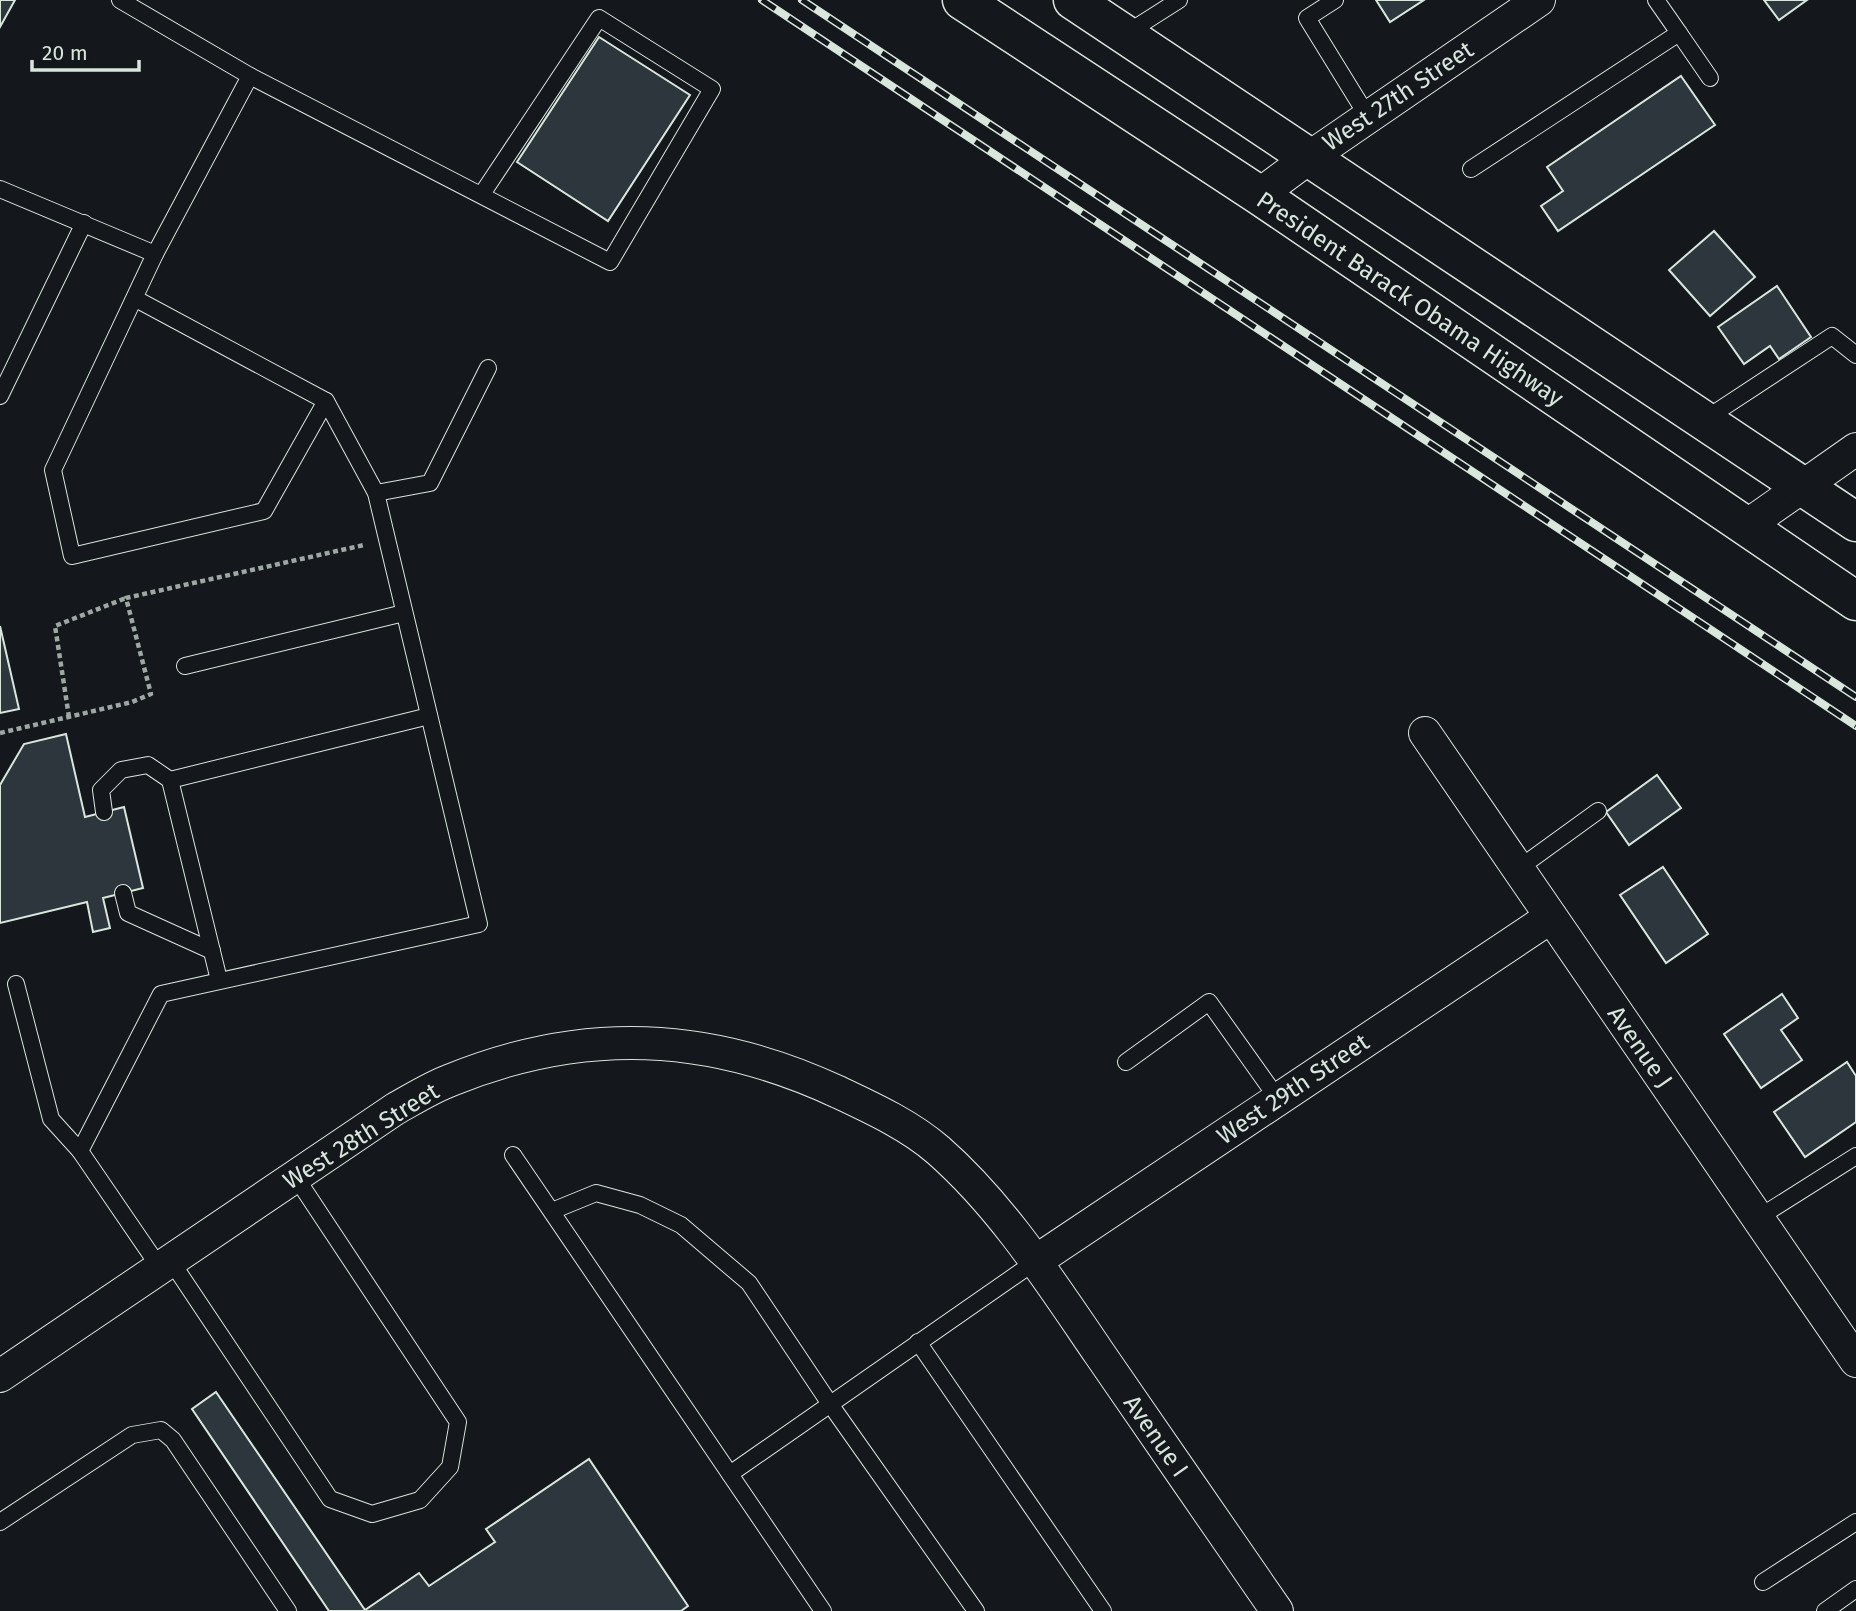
<svg xmlns="http://www.w3.org/2000/svg" width="1856" height="1611" font-family="'Fira Sans',sans-serif">
<rect width="100%" height="100%" fill="#14181c"/>
<g fill="#2c363c" stroke="#d8e6dc" stroke-width="2">
<path d="M0,0H15L0,27Z"/>
<path d="M1376,0H1424L1390,22Z"/>
<path d="M1764,0H1807L1779,20Z"/>
<path d="M599,37L690,95L608,221L517,162Z"/>
<path d="M1681,76L1715,125L1558,231L1541,206L1563,191L1547,167Z"/>
<path d="M1714,231L1755,277L1710,316L1669,270Z"/>
<path d="M1777,286L1811,337L1779,359L1770,346L1744,364L1718,327Z"/>
<path d="M0,626L19,709L0,713Z"/>
<path d="M66,734L85,817L124,807L143,888L103,898L110,928L93,932L87,902L0,923V785L24,744Z"/>
<path d="M1657,775L1681,808L1629,845L1606,812Z"/>
<path d="M1663,867L1708,934L1666,963L1620,895Z"/>
<path d="M1782,994L1798,1018L1781,1030L1802,1060L1761,1088L1724,1034Z"/>
<path d="M1847,1062L1856,1076V1122L1805,1157L1774,1112Z"/>
<path d="M216,1392L365,1610L419,1573L429,1586L495,1542L486,1529L589,1459L688,1606L681,1611H329L192,1409Z"/>
</g>
<g fill="none" stroke-linecap="round" stroke-linejoin="round">
<g stroke="#d8e6dc" stroke-width="18">
<g id="service">
<path d="M1335,0L1307,18L1368,117"/>
<path d="M1127,33L1179,0"/>
<path d="M1679,33L1710,78"/>
<path d="M250,76L610,262L712,89L599,18L482,194"/>
<path d="M1471,169L1679,33L1656,0"/>
<path d="M0,189L155,254L250,76L120,0"/>
<path d="M136,299L326,401L264,511L72,556L53,470L155,254"/>
<path d="M0,396L84,223"/>
<path d="M1704,420L1832,336L1856,355"/>
<path d="M376,493L430,483L488,368"/>
<path d="M185,666L404,613"/>
<path d="M104,812L101,790L121,770L148,765L170,780"/>
<path d="M1518,869L1598,811"/>
<path d="M123,893L128,913L212,951"/>
<path d="M219,980L170,780L429,716"/>
<path d="M16,984L51,1119L80,1151L160,1268"/>
<path d="M1126,1062L1209,1002L1278,1099"/>
<path d="M80,1151L161,994L479,924L376,493L326,401"/>
<path d="M513,1155L823,1611"/>
<path d="M552,1211L596,1193L640,1205L681,1225L749,1283L830,1404L976,1611"/>
<path d="M1758,1218L1856,1156"/>
<path d="M171,1261L330,1499L372,1514L420,1500L450,1467L458,1422L295,1176"/>
<path d="M918,1342L1103,1611"/>
<path d="M730,1474L1036,1261"/>
<path d="M0,1522L132,1435L161,1430L173,1440L288,1611"/>
<path d="M1763,1582L1856,1522"/>
<path d="M1825,1611L1856,1589"/>
</g>
</g>
<g stroke="#d8e6dc" stroke-width="34">
<g id="minor">
<path d="M1259,195L1310,157L1539,0"/>
<path d="M1745,527L1856,449"/>
<path d="M1425,733L1856,1361"/>
<path d="M1036,1261L1551,917"/>
<path d="M0,1376L395,1109C413,1099 432,1087 451,1080C584,1026 709,1032 838,1092C872,1108 909,1125 938,1150C1003,1207 1051,1283 1099,1353C1158,1439 1218,1525 1277,1611"/>
</g>
</g>
<g stroke="#d8e6dc" stroke-width="41">
<g id="secondary">
<path d="M962,0L1259,195L1856,601"/>
<path d="M1073,0L1856,522"/>
</g>
</g>
<g stroke="#9da8a2" stroke-width="4.5" stroke-dasharray="5 3.5" stroke-linecap="butt">
<path d="M69,717L55,626L126,598"/>
<path d="M0,733L132,702L151,694L126,598L364,545"/>
</g>
<use href="#service" stroke="#14181c" stroke-width="16"/>
<use href="#minor" stroke="#14181c" stroke-width="32"/>
<use href="#secondary" stroke="#14181c" stroke-width="38"/>
<g stroke="#d8e6dc" stroke-width="8">
<g id="rail">
<path d="M762,0L1856,726"/>
<path d="M802,0L1856,697"/>
</g>
</g>
<use href="#rail" stroke="#14181c" stroke-width="5" stroke-dasharray="16" stroke-linecap="butt"/>
</g>
<g text-anchor="middle" stroke-width="5" stroke-linejoin="round" paint-order="stroke">
<g font-size="24" fill="#d8e6dc" stroke="#14181c">
<text transform="translate(1398 96) rotate(-34)" y="8">West 27th Street</text>
<text transform="translate(1410 299) rotate(34)" y="8">President Barack Obama Highway</text>
<text transform="translate(1640 1047) rotate(55)" y="8">Avenue J</text>
<text transform="translate(1293 1089) rotate(-34)" y="8">West 29th Street</text>
<text transform="translate(361 1136) rotate(-32)" y="8">West 28th Street</text>
<text transform="translate(1156 1436) rotate(55)" y="8">Avenue I</text>
</g>
</g>
<path d="M32 60v10h107v-10" fill="none" stroke="#d8e6dc" stroke-width="3.5"/>
<text x="42" y="60" font-size="21" fill="#d8e6dc" stroke="#14181c" stroke-width="5" paint-order="stroke">20 m</text>
</svg>
